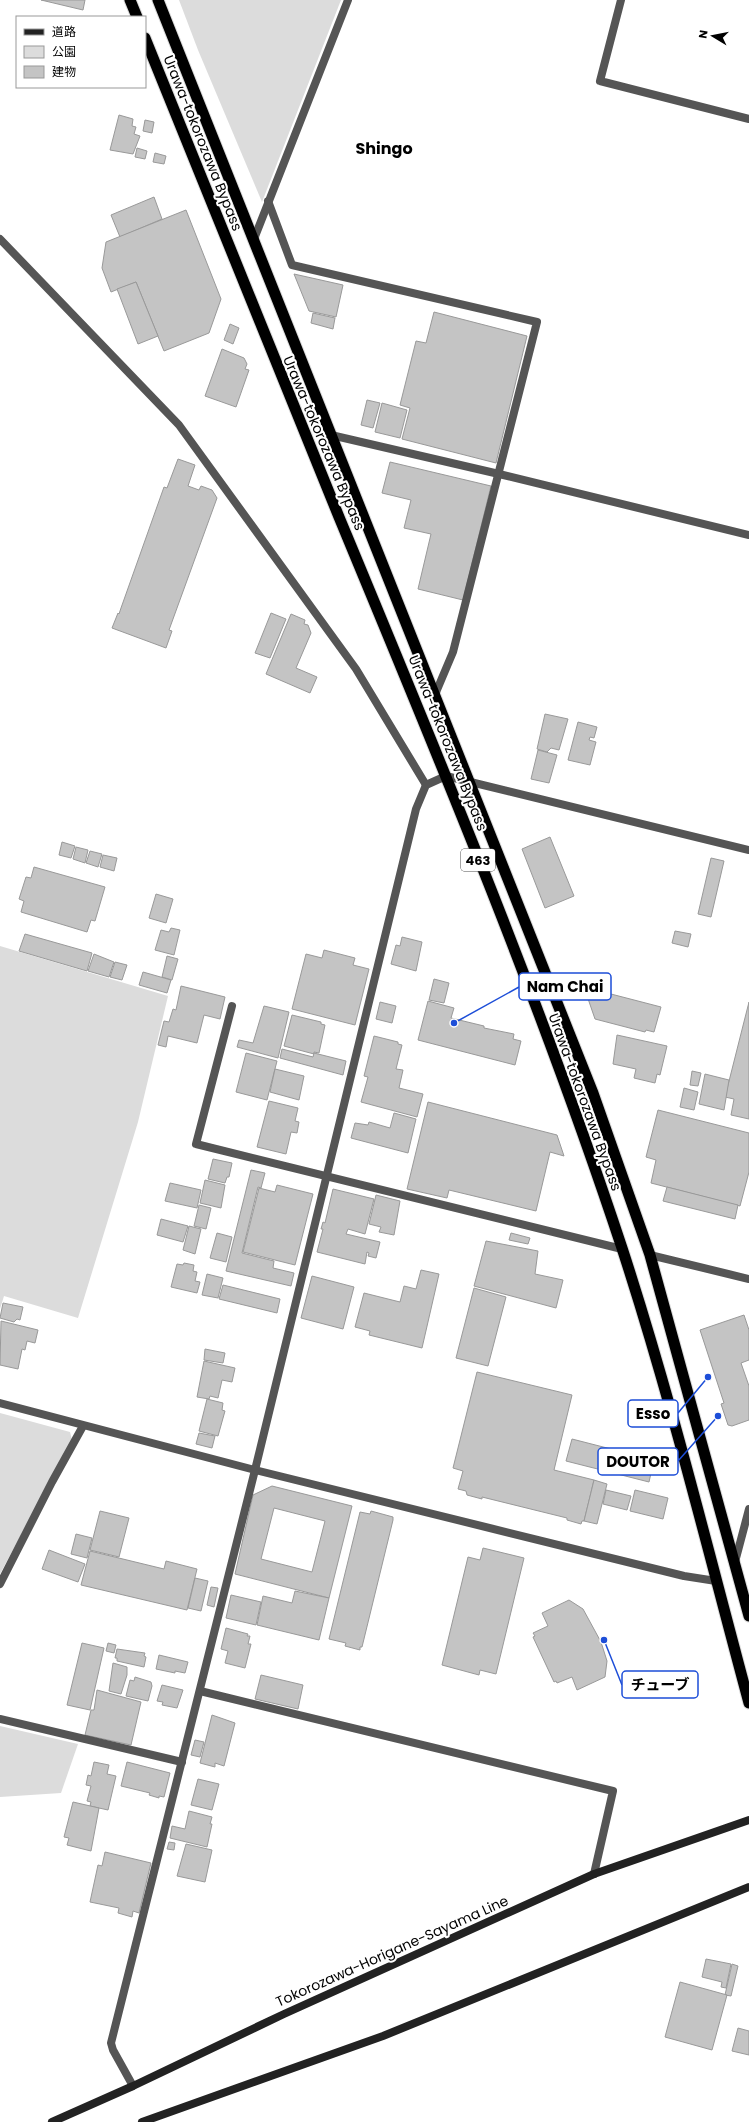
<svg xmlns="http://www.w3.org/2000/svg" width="749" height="2122" font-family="Poppins,'Noto Sans JP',sans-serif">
<rect width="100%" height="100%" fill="#fff"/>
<g fill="#dcdcdc">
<path d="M179,0H341L262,202L198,50Z"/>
<path d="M0,946L168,996L138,1122L78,1318L4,1296L0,1309Z"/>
<path d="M0,1413L70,1432L72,1440L0,1574Z"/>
<path d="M0,1726L78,1744L61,1793L0,1797Z"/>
</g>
<g fill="#c4c4c4" stroke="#999" fill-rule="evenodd">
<path d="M41,0H85L83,10Z"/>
<path d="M119,115L133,119L132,126L136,127L134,134L140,136L133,154L110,150Z"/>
<path d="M145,120L154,122L152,133L143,131Z"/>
<path d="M137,148L147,151L145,159L135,157Z"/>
<path d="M155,153L166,156L164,164L153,162Z"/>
<path d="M154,197L162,219L120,237L111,215Z"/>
<path d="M186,210L221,299L209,333L164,351L136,282L111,292L102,268L106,242Z"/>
<path d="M294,274L343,285L336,317L309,311Z"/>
<path d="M136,282L158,336L138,344L117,289Z"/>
<path d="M434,312L527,336L496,463L402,439L410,408L400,405L416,341L426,343Z"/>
<path d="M313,313L335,318L333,329L311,323Z"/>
<path d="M230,324L239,328L233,344L224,340Z"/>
<path d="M222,349L244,358L247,364L245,369L249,370L236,407L205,396Z"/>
<path d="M367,400L380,403L373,428L361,425Z"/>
<path d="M382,403L407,410L400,438L375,432Z"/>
<path d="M178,459L195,465L188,486L199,490L201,486L212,490L217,498L169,630L172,631L166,648L112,628L118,613L119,614L121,608L164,487L167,488Z"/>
<path d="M390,462L491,486L463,600L418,589L431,534L404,528L411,500L382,493Z"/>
<path d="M271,613L286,619L270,658L255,653Z"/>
<path d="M291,614L305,620L304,624L308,625L311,633L296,668L317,677L310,693L266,674Z"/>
<path d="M545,714L568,719L559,750L551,748L547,752L537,749Z"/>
<path d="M578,722L597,727L594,738L590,737L589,740L596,742L590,765L568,760Z"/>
<path d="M538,750L557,755L549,783L531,779Z"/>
<path d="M550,837L574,896L545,908L522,849Z"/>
<path d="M62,842L75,846L71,858L59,855Z"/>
<path d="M76,847L88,850L85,863L73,859Z"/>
<path d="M90,851L102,854L98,867L86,863Z"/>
<path d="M103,855L117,858L114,871L100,867Z"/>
<path d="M711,858L724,861L711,917L698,914Z"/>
<path d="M34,867L105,887L95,921L91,920L87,932L21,912L24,901L19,899L26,877L31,878Z"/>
<path d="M156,894L173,899L166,923L149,918Z"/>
<path d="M171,928L180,930L174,955L155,950L161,930L169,932Z"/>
<path d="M675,931L691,934L688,947L672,943Z"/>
<path d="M25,934L92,953L87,971L19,951Z"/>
<path d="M402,937L422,942L416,971L391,964L396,945L400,946Z"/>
<path d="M324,950L355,958L353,965L369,969L355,1025L292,1009L306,954L322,958Z"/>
<path d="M94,954L114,962L109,977L88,971Z"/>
<path d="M167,956L178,959L172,980L162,977Z"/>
<path d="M115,962L127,965L122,980L110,977Z"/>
<path d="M143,972L171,980L167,993L139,985Z"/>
<path d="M434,979L449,983L444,1003L429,1000Z"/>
<path d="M181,986L225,997L220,1019L204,1015L197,1043L168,1036L166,1047L158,1045L164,1021L169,1022L173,1009L176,1010Z"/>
<path d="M584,987L661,1007L654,1032L646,1030L645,1032L595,1019Z"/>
<path d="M428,1001L454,1008L451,1018L484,1026V1028L514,1034L513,1039L521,1041L515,1065L418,1040Z"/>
<path d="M380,1002L396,1006L392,1023L376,1019Z"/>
<path d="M749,1002V1119L731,1115L734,1099L725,1097Z"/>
<path d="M264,1006L289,1012L278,1058L237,1047L239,1040L253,1043Z"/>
<path d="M292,1015L321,1022V1024L325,1025L319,1053L314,1052V1054L284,1046Z"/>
<path d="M617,1035L667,1046L660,1075L657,1074L655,1083L634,1078L636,1069L613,1064Z"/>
<path d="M374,1036L398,1042V1044L402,1045L396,1069L403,1070L399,1088L423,1094L417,1117L361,1102L368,1077L364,1076Z"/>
<path d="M282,1049L313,1057L314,1053L346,1061L343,1075L280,1058Z"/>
<path d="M246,1053L277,1061L267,1100L236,1092Z"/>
<path d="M275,1069L304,1076L299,1100L270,1092Z"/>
<path d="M692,1071L701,1073L698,1086L690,1085Z"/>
<path d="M705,1074L729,1080L724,1110L699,1104Z"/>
<path d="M684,1088L698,1092L694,1110L680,1107Z"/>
<path d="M269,1101L298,1108L295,1121L299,1122L297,1133L291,1132L286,1154L257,1147Z"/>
<path d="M428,1102L557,1135L564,1156L550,1152L536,1211L449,1190L447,1198L407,1189Z"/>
<path d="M658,1110L749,1133V1172L740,1206L651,1183L656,1160L646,1157Z"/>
<path d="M394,1113L416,1119L408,1153L351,1138L355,1123L368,1125L369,1122L390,1128Z"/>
<path d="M213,1159L232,1163L229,1177H227L225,1183L208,1179Z"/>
<path d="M251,1170L265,1173L261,1188L258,1187L242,1253L274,1261L273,1268L294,1273L291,1286L226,1271Z"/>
<path d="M205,1180L225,1185L221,1208L200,1203Z"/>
<path d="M170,1183L201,1190L197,1208L165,1201Z"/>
<path d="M277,1185L313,1194L295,1265L243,1252L259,1188L275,1192Z"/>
<path d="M667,1187L738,1205L735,1219L663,1201Z"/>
<path d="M333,1189L374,1199L365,1234L348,1229L346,1234L380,1242L376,1258L368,1256L369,1253L367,1252L365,1264L317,1252L323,1229H321L323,1222L325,1223Z"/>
<path d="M376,1195L400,1201L394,1235L379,1232L381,1227L369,1224Z"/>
<path d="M199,1205L211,1208L206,1229L194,1226Z"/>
<path d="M161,1219L188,1226L183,1242L157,1235Z"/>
<path d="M189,1226L201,1229L195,1254L183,1250Z"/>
<path d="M217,1233L232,1237L226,1262L210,1258Z"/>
<path d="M511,1233L530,1238L528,1244L509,1240Z"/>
<path d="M486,1241L538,1251L535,1274L563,1280L556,1308L474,1286Z"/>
<path d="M184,1263L194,1265L193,1271L197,1272L195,1281L200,1282L197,1293L171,1287L177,1264L183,1265Z"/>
<path d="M421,1270L439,1274L422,1348L369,1335L370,1331L355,1327L364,1293L400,1302L404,1286L416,1289Z"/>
<path d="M207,1274L223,1278L218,1298L202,1295Z"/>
<path d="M312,1276L354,1287L343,1329L301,1318Z"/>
<path d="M223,1285L280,1299L277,1313L219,1299Z"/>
<path d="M474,1288L506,1297L488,1366L456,1358Z"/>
<path d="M3,1303L23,1307L20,1320L17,1319L14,1322L0,1318Z"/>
<path d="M744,1315L749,1330V1360L741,1363L749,1386V1420L732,1426L728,1425L721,1404L724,1403L700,1330Z"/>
<path d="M1,1321L38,1330L35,1343L27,1341L25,1350L22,1349L18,1369L0,1365Z"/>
<path d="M205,1349L225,1353L223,1363L204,1360Z"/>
<path d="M204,1361L235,1368L232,1382L222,1380L218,1398L210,1396L209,1399L197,1397Z"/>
<path d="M477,1372L572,1395L554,1470L594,1480L584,1521H582L581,1524L567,1520V1518L482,1497V1499L467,1495L466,1491L458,1489L463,1471L453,1468Z"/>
<path d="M207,1399L223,1403L222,1410L225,1411L218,1436L199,1431Z"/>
<path d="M199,1433L215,1436L212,1448L196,1444Z"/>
<path d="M572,1439L654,1460L649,1482L566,1461Z"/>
<path d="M594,1480L607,1484L597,1524L584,1521Z"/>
<path d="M272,1486L352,1506L329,1598L235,1574L253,1495ZM274,1508L325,1521L312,1572L261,1559Z"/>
<path d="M606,1490L631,1496L627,1510L603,1504Z"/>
<path d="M635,1490L668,1498L663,1519L630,1511Z"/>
<path d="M100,1511L129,1518L119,1557L90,1550Z"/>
<path d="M371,1511L393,1517V1520L362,1647H360V1650L345,1646L346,1643L329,1639L360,1512L370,1514Z"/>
<path d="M76,1534L92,1538L87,1558L71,1554Z"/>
<path d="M483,1548L524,1558L496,1674L480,1670L479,1675L442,1665L468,1557L480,1560Z"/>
<path d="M49,1550L85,1564L78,1582L42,1569Z"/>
<path d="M90,1551L164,1569L166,1561L197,1569L187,1610L81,1585Z"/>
<path d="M195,1578L208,1581L201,1611L188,1608Z"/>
<path d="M211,1587L218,1588L214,1607L207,1605Z"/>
<path d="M295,1591L329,1598L319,1640L257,1625L263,1596L292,1603Z"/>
<path d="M231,1595L261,1602L256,1625L226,1618Z"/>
<path d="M569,1600L583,1609L601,1642L607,1661L605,1677L577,1690L572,1677L557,1683L556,1681L554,1682L533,1637L535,1636L533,1633L548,1626L542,1613Z"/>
<path d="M226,1628L248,1634L247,1636H250L248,1644H251L245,1668L225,1663L228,1651L221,1649Z"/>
<path d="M82,1643L104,1648L90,1710L67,1705Z"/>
<path d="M108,1643L116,1645L114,1653L106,1651Z"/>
<path d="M117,1649L145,1653L144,1656L146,1657L144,1667L117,1661V1658H115Z"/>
<path d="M159,1655L188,1662L185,1673L175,1671V1673L156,1669Z"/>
<path d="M113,1663L127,1667V1675L121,1694L109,1691Z"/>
<path d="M261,1675L303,1685L298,1709L255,1699Z"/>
<path d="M135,1677L151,1682L152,1686L148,1701L126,1696L130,1680L134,1681Z"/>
<path d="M162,1685L183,1690L177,1708L162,1705L163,1702L157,1701Z"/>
<path d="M97,1690L141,1702L131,1745L85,1735L91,1710H94Z"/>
<path d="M212,1715L235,1723L224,1766L215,1763V1767L200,1763Z"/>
<path d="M195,1740L204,1742L200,1757L191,1755Z"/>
<path d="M94,1762L109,1765L107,1774L116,1776L108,1810L90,1806L91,1802L87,1801L91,1786L86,1785L88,1775L91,1776Z"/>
<path d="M127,1762L170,1773L164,1797L159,1796V1798L149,1795L150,1793L121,1786Z"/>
<path d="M198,1779L219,1784L212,1810L191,1805Z"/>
<path d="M73,1802L99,1808L91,1851L67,1845L69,1838L64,1837Z"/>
<path d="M189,1811L212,1817L210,1824H212L207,1847L170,1838L172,1826L185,1829Z"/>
<path d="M169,1842L175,1843L174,1850L167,1849Z"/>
<path d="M186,1844L212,1850L205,1882L177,1876Z"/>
<path d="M105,1852L151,1863L139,1913L133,1911L132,1917L118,1913L119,1908L90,1902L98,1865L102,1866Z"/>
<path d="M706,1959L731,1964L726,1988L721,1987L722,1982L702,1977Z"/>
<path d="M732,1964L738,1966L731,1996L725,1995Z"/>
<path d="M680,1982L727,1995L712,2050L665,2037Z"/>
<path d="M738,2028L749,2031V2055L732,2051Z"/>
</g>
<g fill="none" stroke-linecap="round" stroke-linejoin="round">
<g stroke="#dbdbdb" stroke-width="13">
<g id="trunk">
<path d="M130,0L137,17"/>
<path d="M158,0L593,1093L650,1255L749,1616"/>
<path d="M145,38C209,198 273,358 339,517C439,758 540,1000 622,1248C671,1398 708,1551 749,1703"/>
</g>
</g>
<g stroke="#555" stroke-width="8">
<path d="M621,0L600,81L749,119"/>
<path d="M268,201L292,265L537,322L453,652L434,697"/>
<path d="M0,239L179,425L356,669L426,785"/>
<path d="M254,239L348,0"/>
<path d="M331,435L499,474L749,535"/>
<path d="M232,1006L196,1144L622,1249"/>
<path d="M650,1255L749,1279"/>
<path d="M0,1403L255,1470L684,1576L716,1581"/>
<path d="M735,1562L749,1509"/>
<path d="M0,1584L52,1482L83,1426"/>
<path d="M200,1691L613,1791L594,1874"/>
<path d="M0,1719L182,1762"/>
<path d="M133,2086L113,2050L111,2043L255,1470L416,809L426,785L446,776L749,850"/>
</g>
<g stroke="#222" stroke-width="8">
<path d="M52,2122L133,2086L284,2014L594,1874L749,1820"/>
<path d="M142,2122L383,2036L749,1887"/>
</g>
<use href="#trunk" stroke="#000" stroke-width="11"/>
</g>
<g text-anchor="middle" stroke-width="4" stroke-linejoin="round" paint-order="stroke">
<rect fill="#fff" stroke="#4c4c4c" stroke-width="1" x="461" y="849" width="34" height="22" rx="3"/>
<g font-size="13" font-weight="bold" fill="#000">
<text x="478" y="865">463</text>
</g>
<g font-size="14" fill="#000" stroke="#fff">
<text transform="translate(203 143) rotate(68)" y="5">Urawa-tokorozawa Bypass</text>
<text transform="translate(324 443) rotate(67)" y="5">Urawa-tokorozawa Bypass</text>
<text transform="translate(448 743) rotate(68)" y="5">Urawa-tokorozawa Bypass</text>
<text transform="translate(585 1102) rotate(70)" y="5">Urawa-tokorozawa Bypass</text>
<text transform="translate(392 1951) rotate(-24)" y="5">Tokorozawa-Horigane-Sayama Line</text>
</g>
<g font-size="16" font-weight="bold" fill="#000" stroke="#fff">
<text x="384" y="154">Shingo</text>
</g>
</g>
<path fill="none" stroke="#1d4ed8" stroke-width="1.5" d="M454 1023L519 987M708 1377L678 1413M718 1416L678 1461M604 1640L622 1685"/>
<g fill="#1d4ed8" stroke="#fff" stroke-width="1.5">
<circle cx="454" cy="1023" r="4"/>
<circle cx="708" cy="1377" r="4"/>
<circle cx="718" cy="1416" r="4"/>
<circle cx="604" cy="1640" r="4"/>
</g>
<g fill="#fff" stroke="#1d4ed8" stroke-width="1.5">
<rect x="519" y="973" width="92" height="27" rx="4"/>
<rect x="628" y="1400" width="50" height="27" rx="4"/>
<rect x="598" y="1448" width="80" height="27" rx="4"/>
<rect x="622" y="1671" width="76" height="27" rx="4"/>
</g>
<g font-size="15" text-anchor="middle" font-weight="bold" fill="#000">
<text x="565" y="992">Nam Chai</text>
<text x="653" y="1419">Esso</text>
<text x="638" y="1467">DOUTOR</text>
<text x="660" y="1690">チューブ</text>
</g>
<rect x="16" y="16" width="130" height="72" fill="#ffffff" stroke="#999999"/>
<rect x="24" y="29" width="20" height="6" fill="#222222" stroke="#999999"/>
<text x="52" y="36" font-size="12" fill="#000000">道路</text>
<rect x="24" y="46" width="20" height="12" fill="#dcdcdc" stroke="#999999"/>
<text x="52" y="56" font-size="12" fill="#000000">公園</text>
<rect x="24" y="66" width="20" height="12" fill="#c4c4c4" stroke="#999999"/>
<text x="52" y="76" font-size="12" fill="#000000">建物</text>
<g transform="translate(713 36) rotate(280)" stroke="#ffffff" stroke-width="3" paint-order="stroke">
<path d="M0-3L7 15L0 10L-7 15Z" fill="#000000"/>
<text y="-6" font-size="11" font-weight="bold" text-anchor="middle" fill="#000000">N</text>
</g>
</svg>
